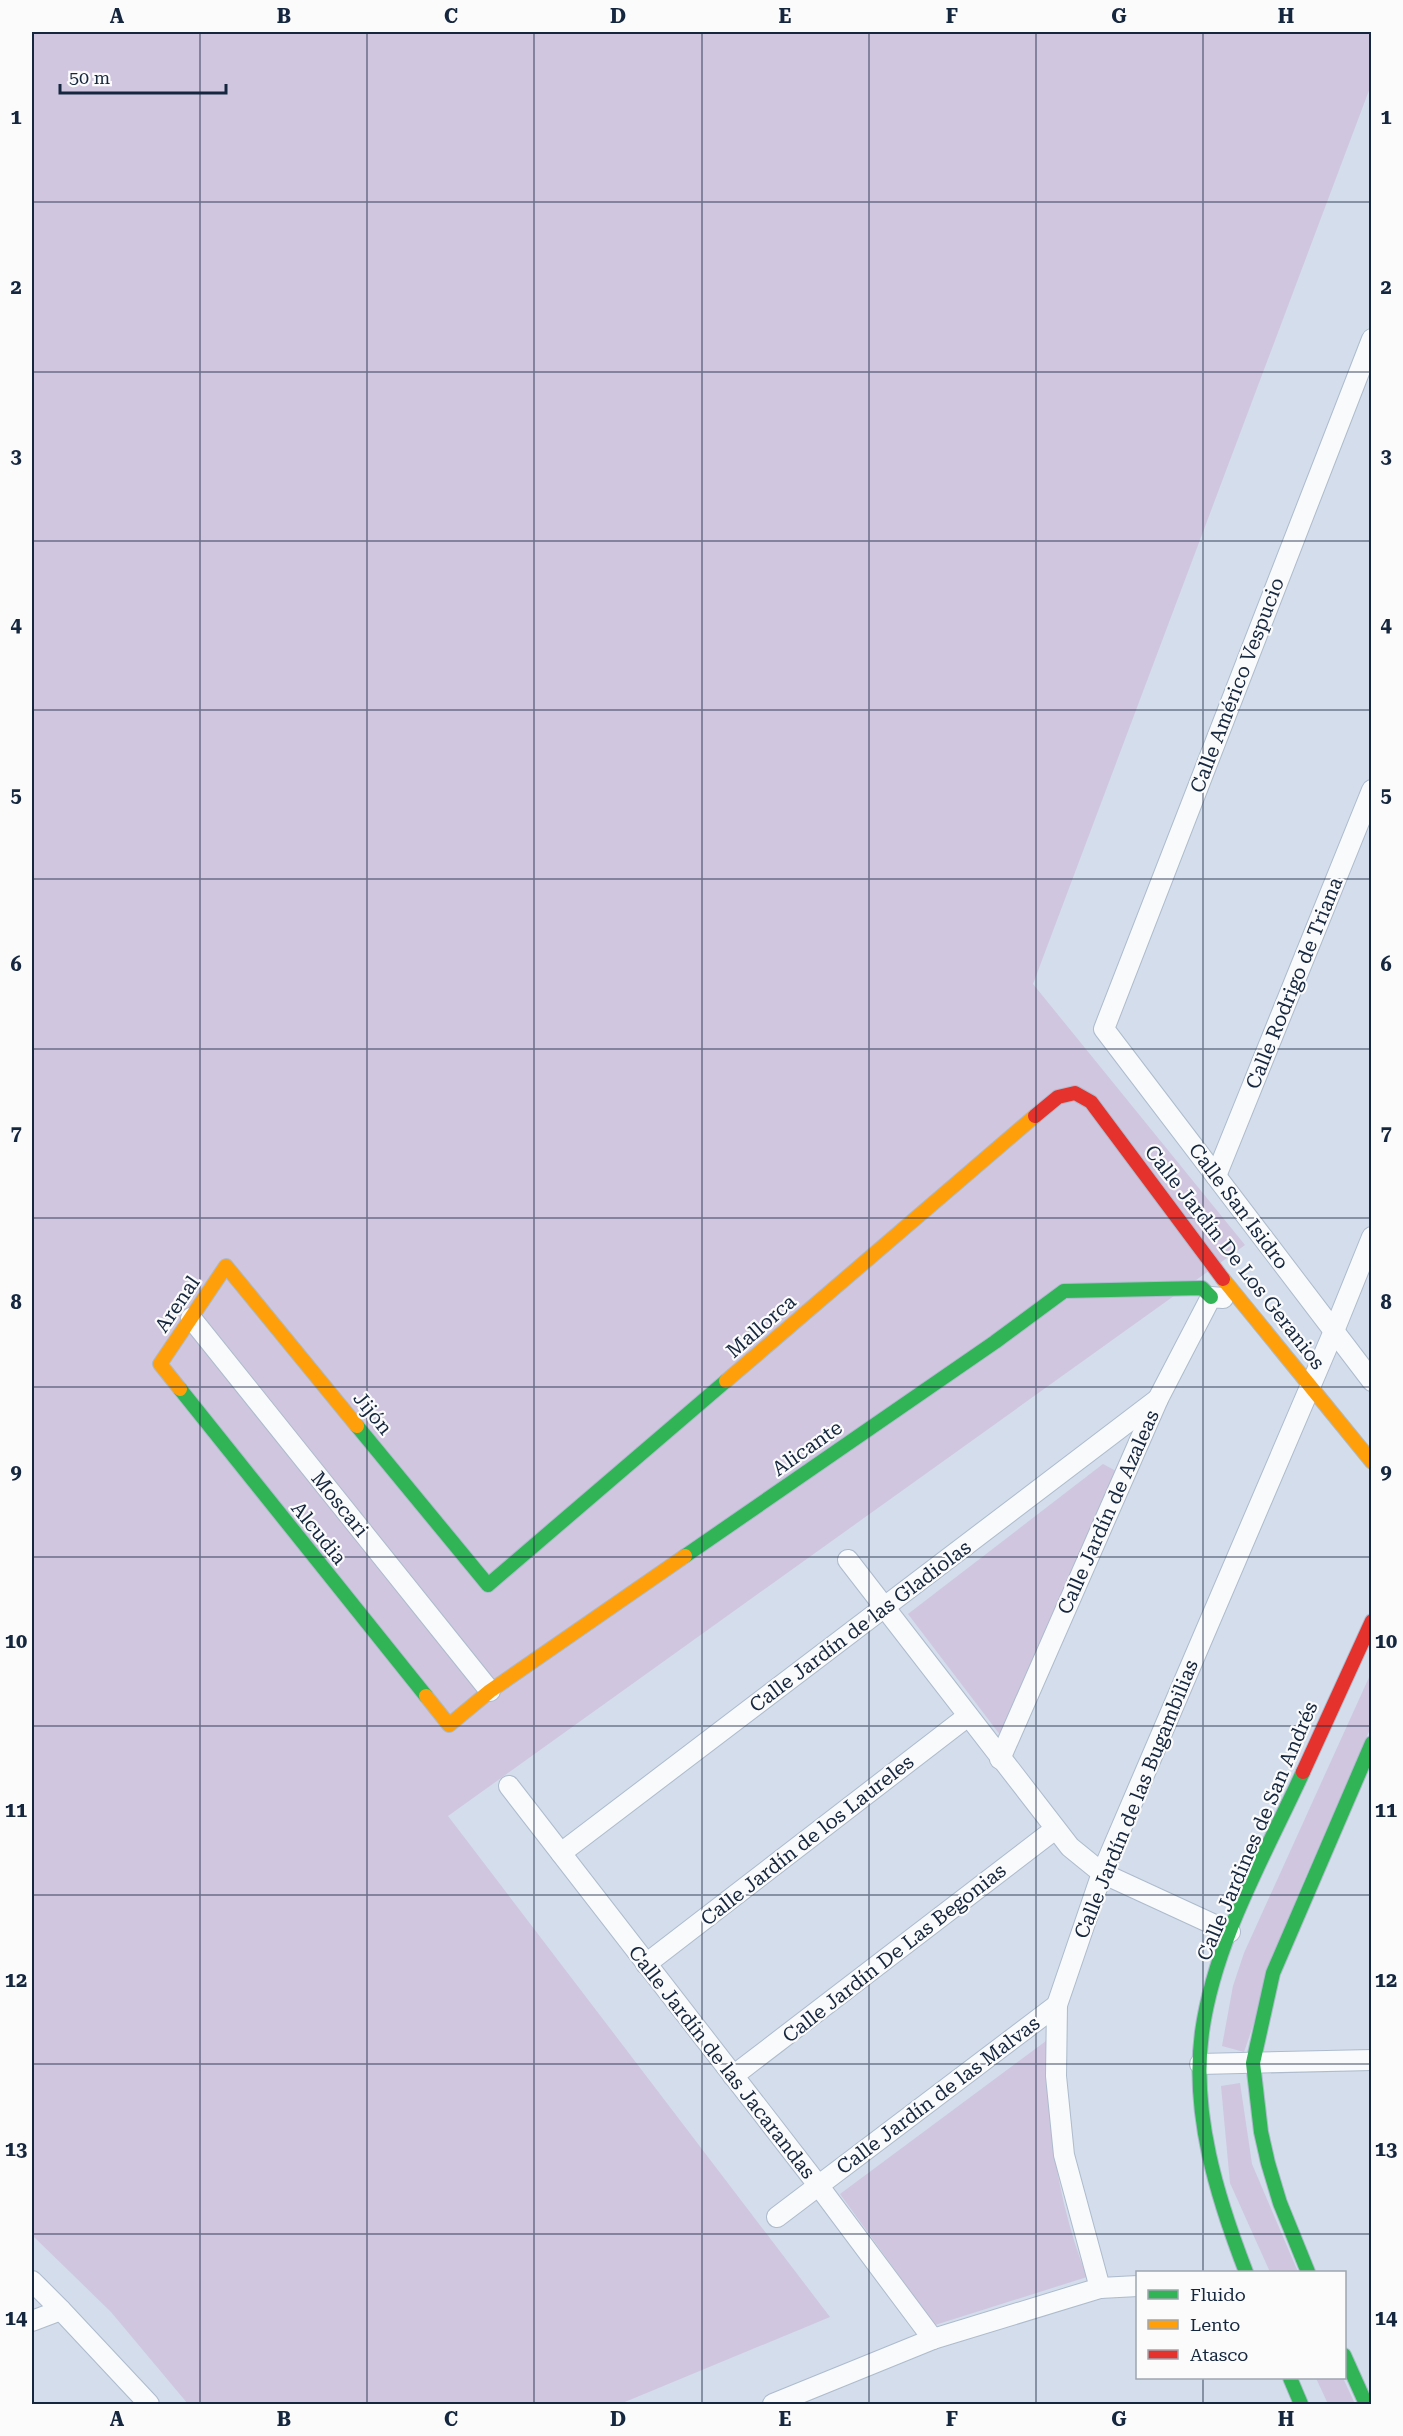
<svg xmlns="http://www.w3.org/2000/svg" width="1403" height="2436" font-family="'Roboto Serif',serif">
<rect width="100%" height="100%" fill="#d3ddeb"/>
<g fill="#d0c6df">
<path d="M32,32H1371V85L1033,984L1245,1245L448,1816L830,2317L620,2404H188L111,2312L32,2235Z"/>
<path d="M1103,1464L1116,1471L1001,1736L908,1614Z"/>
<path d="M1371,1673V1727L1299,1892L1244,2052L1222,2046L1233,1986L1244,1953Z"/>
<path d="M1046,2041C1051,2070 1048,2099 1051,2129C1057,2180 1068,2229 1087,2277L935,2325L840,2194Z"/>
<path d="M1240,2083L1252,2164L1298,2272H1270L1230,2183L1221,2086Z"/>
<path d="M1316,2378H1343L1355,2404H1328Z"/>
</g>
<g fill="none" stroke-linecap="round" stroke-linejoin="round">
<g stroke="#adbbcd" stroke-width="22">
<g id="street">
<path d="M1372,339L1104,1029L1372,1381"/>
<path d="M1216,1176L1372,790"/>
<path d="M191,1318L490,1691"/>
<path d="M848,1560L1070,1847L1102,1873L1230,1932"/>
<path d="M1000,1759L1158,1399L1211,1297L1223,1298"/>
<path d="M509,1786L818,2185L933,2339"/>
<path d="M561,1853L1158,1399"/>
<path d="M646,1964L968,1716"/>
<path d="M1200,2064L1372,2060"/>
<path d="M733,2076L1054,1830"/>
<path d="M777,2217L1057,2005"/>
<path d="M32,2281L61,2310L149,2404"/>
<path d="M1100,2288L1064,2155L1056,2076L1057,2005L1102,1873L1334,1331L1372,1237"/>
<path d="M32,2321L61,2310"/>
<path d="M773,2404L933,2339L1100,2288L1138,2286"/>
</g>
</g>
<g stroke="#adbbcd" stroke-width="16">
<g id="fast">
<path d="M180,1389L426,1696"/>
<path d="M357,1426L488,1585L726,1381"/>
<path d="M685,1556L995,1342L1064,1291L1202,1288L1211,1297"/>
<path d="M1246,2272C1217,2197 1191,2113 1202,2032C1215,1940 1265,1855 1303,1772"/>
<path d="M1308,2272L1280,2203L1268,2163L1261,2132L1253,2063L1273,1973L1372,1743"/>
<path d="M1344,2355L1366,2404"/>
<path d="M1290,2378L1301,2404"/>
</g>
</g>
<g stroke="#adbbcd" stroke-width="16">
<g id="slow">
<path d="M1223,1279L1372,1462"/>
<path d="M726,1381L1035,1116"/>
<path d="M180,1389L160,1364L226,1266L357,1426"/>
<path d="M426,1696L449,1725L490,1691L685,1556"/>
</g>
</g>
<g stroke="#adbbcd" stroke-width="16">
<g id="jam">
<path d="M1035,1116L1058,1097L1075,1093L1091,1102L1223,1279"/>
<path d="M1303,1772L1372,1621"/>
</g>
</g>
<use href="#street" stroke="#f8fafc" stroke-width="20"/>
<use href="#fast" stroke="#30b455" stroke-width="14"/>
<use href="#slow" stroke="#ff9f0a" stroke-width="14"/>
<use href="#jam" stroke="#e5322d" stroke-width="14"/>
</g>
<path fill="none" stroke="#15263f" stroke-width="1.5" stroke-opacity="0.55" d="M200,32V2404M367,32V2404M534,32V2404M702,32V2404M869,32V2404M1036,32V2404M1203,32V2272M32,202H1372M32,372H1372M32,541H1372M32,710H1372M32,879H1372M32,1049H1372M32,1218H1372M32,1387H1372M32,1557H1372M32,1726H1372M32,1895H1372M32,2064H1372M32,2234H1372M1203,2378V2404"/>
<g text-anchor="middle" stroke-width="4.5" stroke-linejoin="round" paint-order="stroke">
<g font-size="20" fill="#15263f" stroke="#fbfbfb">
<text transform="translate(1237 685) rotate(-69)" y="7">Calle Américo Vespucio</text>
<text transform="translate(1294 983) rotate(-68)" y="7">Calle Rodrigo de Triana</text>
<text transform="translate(1239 1206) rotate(53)" y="7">Calle San Isidro</text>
<text transform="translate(1235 1257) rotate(52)" y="7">Calle Jardín De Los Geranios</text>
<text transform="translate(177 1304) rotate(-56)" y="7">Arenal</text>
<text transform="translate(761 1326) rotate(-41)" y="7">Mallorca</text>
<text transform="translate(373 1413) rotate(51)" y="7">Jijón</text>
<text transform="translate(807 1448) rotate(-35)" y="7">Alicante</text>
<text transform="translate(340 1504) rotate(51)" y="7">Moscari</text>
<text transform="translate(1108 1512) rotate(-66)" y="7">Calle Jardín de Azaleas</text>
<text transform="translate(319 1533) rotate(51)" y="7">Alcudia</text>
<text transform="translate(860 1626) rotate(-37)" y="7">Calle Jardín de las Gladiolas</text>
<text transform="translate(1136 1799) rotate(-68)" y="7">Calle Jardín de las Bugambilias</text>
<text transform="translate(1257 1831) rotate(-67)" y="7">Calle Jardines de San Andrés</text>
<text transform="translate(807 1840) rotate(-38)" y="7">Calle Jardín de los Laureles</text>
<text transform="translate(894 1953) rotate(-38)" y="7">Calle Jardín De Las Begonias</text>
<text transform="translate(722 2062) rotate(52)" y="7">Calle Jardín de las Jacarandas</text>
<text transform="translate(938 2095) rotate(-37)" y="7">Calle Jardín de las Malvas</text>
</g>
</g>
<rect width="1403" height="2436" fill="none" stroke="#fbfbfb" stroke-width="66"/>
<rect x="1136" y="2271" width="210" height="108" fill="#fbfbfb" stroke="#9fa6b0" stroke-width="1.5"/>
<rect x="1148" y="2290" width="30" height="9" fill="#30b455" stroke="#9fa6b0" stroke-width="1.5"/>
<text x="1190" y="2301" font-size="18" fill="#15263f">Fluido</text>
<rect x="1148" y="2320" width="30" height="9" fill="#ff9f0a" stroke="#9fa6b0" stroke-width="1.5"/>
<text x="1190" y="2331" font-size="18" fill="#15263f">Lento</text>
<rect x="1148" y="2350" width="30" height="9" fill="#e5322d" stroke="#9fa6b0" stroke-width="1.5"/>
<text x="1190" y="2361" font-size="18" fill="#15263f">Atasco</text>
<path d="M60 84v9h166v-9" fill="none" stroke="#15263f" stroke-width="3"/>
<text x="69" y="84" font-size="18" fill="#15263f" stroke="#fbfbfb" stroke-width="4.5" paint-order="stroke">50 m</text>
<rect x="33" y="33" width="1337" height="2370" fill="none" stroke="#15263f" stroke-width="2"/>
<g font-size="20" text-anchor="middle" font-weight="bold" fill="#15263f">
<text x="117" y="23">A</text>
<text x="284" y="23">B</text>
<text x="451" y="23">C</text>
<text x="618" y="23">D</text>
<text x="785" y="23">E</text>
<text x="952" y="23">F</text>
<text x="1119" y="23">G</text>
<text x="1286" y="23">H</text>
<text x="16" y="124">1</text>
<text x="1386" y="124">1</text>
<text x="16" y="294">2</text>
<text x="1386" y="294">2</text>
<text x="16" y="463">3</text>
<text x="1386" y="463">3</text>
<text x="16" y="632">4</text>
<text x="1386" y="632">4</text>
<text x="16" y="802">5</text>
<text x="1386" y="802">5</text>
<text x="16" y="971">6</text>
<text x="1386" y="971">6</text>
<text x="16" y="1140">7</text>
<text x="1386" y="1140">7</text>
<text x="16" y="1309">8</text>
<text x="1386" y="1309">8</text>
<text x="16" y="1479">9</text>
<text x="1386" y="1479">9</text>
<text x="16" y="1648">10</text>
<text x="1386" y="1648">10</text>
<text x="16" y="1817">11</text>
<text x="1386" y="1817">11</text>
<text x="16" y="1987">12</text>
<text x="1386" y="1987">12</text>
<text x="16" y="2156">13</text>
<text x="1386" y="2156">13</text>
<text x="16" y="2325">14</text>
<text x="1386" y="2325">14</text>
<text x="117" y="2426">A</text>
<text x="284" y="2426">B</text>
<text x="451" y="2426">C</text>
<text x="618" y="2426">D</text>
<text x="785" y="2426">E</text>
<text x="952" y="2426">F</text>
<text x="1119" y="2426">G</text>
<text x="1286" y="2426">H</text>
</g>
</svg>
